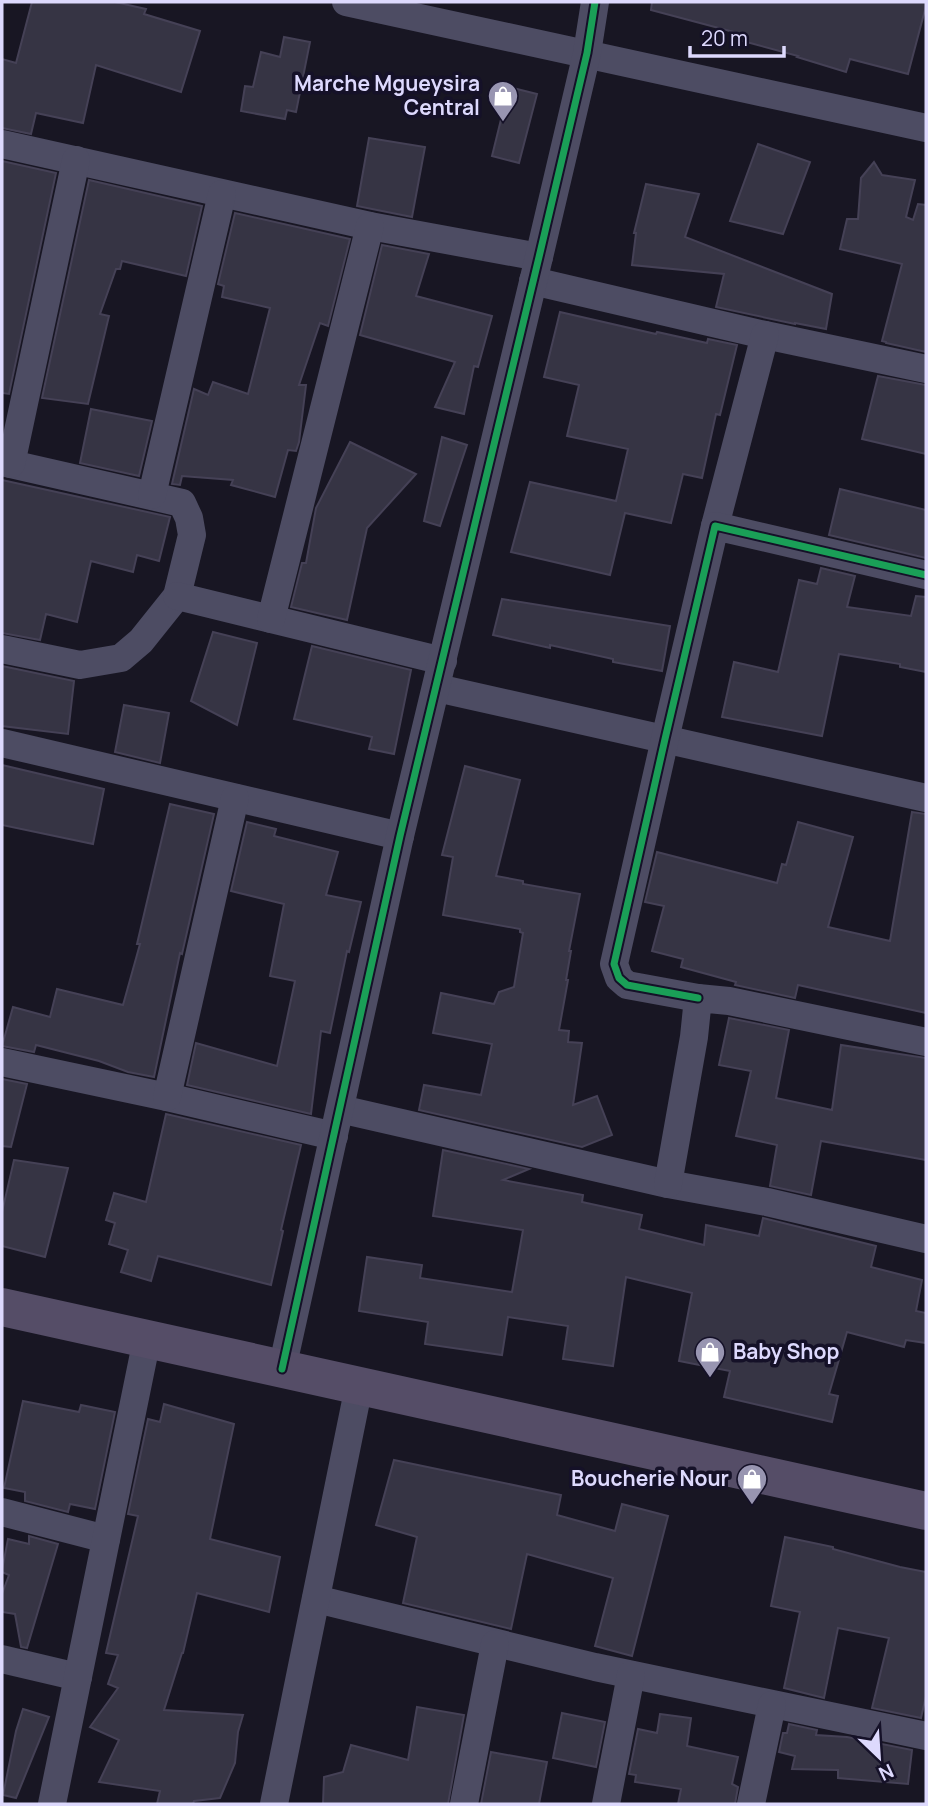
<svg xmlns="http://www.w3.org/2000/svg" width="928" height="1806" font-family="Manrope,sans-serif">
<rect width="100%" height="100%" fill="#181623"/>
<g fill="#363444" stroke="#454156" stroke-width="2">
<path d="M32,2H115L146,9L144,14L200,31L181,92L96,65L83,123L36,113L31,134L2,128V59L16,63Z"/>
<path d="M652,2H926V6L908,74L850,59L846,72L797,57L798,56L743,41L745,35L651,10Z"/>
<path d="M284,37L310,42L296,112L287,110L285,119L241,111L245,86L253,87L261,52L280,57Z"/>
<path d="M509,87L537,94L519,163L492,156Z"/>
<path d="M369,138L425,147L412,217L357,206Z"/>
<path d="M758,144L810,162L783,234L730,221Z"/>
<path d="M2,161L56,173L9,394L2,393Z"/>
<path d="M874,162L882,175L915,180L906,217L913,220L918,204L926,205V352L886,343V342L882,341L902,264L840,249L847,219H858L861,178Z"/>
<path d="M89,180L202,206L186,276L122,261L120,269H116L100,314L109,316L88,404L42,398Z"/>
<path d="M646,184L699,194L685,237L832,294L826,329L795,323V324L716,307L724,274L632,265L636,233H634Z"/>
<path d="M235,213L350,239L328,326L320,323L299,385H306L299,442L296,451L288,450L275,497L231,485L233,480L182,476L180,485L172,484L194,389L208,395L213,382L248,394L270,308L222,297L224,286L218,284Z"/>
<path d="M382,245L429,254L416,296L492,316L478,367L474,366L464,414L435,407L455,362L360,335Z"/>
<path d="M560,312L656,334L657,332L707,343L708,339L737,345L720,415L716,414L702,478L683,474L671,523L625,513L610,575L511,552L530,482L616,501L628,449L567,436L579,385L544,377Z"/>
<path d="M878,376L926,385V454L862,439Z"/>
<path d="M91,409L152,421L139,476L80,463Z"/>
<path d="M442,437L467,445L440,526L424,521Z"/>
<path d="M350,442L416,474L367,528L347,620L291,607L302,563H306L316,508Z"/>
<path d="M2,480L170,517L159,561L137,555L133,572L91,561L77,622L46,614L40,640L2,633Z"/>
<path d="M840,489L926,510V558L829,535Z"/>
<path d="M821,568L855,576L847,607L911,616L916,596L926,597V672L900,667V664L839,654L822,736L722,717L734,662L778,672L799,580L817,584Z"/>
<path d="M502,599L670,626L662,671L613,662V659L550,645V648L493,635Z"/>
<path d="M213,632L257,643L237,725L191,701Z"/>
<path d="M312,646L411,670L394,754L369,749L372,737L294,719Z"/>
<path d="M2,666L74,681L68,734L2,726Z"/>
<path d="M124,705L169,713L160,763L115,752Z"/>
<path d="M2,765L104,789L93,844L2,825Z"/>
<path d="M465,766L520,780L496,876L523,881V884L580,894L569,951H571L566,980H568L559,1030L569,1031L568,1042L582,1043L573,1105L597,1096L612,1135L582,1147L419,1110L424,1085L481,1095L492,1044L433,1033L441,993L494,1004L499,992L514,987L523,933L520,932V929L443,915L453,857L442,855Z"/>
<path d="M170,804L214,814L182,954L180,953L154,1077L128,1072L99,1061L36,1045L34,1052L2,1046L13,1007L50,1017L57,989L123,1005L140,944H137Z"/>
<path d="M912,812L926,814V1013L798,985L795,998L735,985L736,982L681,967L683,959L652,951L664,906L645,902L657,852L777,883L782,864L786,865L798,822L853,837L828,927L890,941Z"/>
<path d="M247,822L276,829L274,836L338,852L326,895L361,902L349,952L347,951L330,1033L321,1031L311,1114L187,1085L196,1043L277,1066L295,981L270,976L284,904L231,891Z"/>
<path d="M729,1018L789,1030L776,1098L832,1110L841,1045L926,1058V1160L821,1141L811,1195L770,1186L777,1145L736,1136L751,1071L719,1065Z"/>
<path d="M2,1079L27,1084L11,1147L2,1146Z"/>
<path d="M166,1114L301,1145L281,1230L283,1231L271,1285L158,1256L151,1281L121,1272L128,1250L109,1244L115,1223L106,1220L114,1193L146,1202Z"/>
<path d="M443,1150L529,1169L503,1180L583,1195L582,1202L642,1215L639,1229L704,1245L706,1225L759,1236L763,1218L876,1246L871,1267L922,1280L916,1311L926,1313V1343L906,1340L904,1347L847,1332L829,1394L838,1396L832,1422L724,1397L730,1371L679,1361L692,1293L626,1277L613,1366L563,1359L568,1326L508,1317L502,1355L425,1344L428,1322L359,1311L367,1257L422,1265L420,1278L512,1292L523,1230L433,1216Z"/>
<path d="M14,1160L68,1168L45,1257L2,1246V1212Z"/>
<path d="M23,1401L79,1412L81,1405L115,1412L95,1509L70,1504L68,1512L25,1501V1492L4,1488Z"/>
<path d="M164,1404L234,1424L210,1539L280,1557L269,1612L197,1593L183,1653H182L164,1710L243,1715L238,1732L235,1763L220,1798L194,1801L193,1804H157L160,1791L99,1782L119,1740L90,1727L118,1688L108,1684L118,1655L106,1653L138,1516L128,1514L148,1419L160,1422Z"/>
<path d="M394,1460L561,1495L557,1515L615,1531L622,1504L668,1516L632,1656L595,1646L613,1578L527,1554L511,1629L403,1603L417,1537L376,1525Z"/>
<path d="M29,1536L58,1544L27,1648L21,1647L15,1614L2,1612V1594L9,1575L2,1572V1570L8,1539L29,1544Z"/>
<path d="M785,1537L833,1547V1549L900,1567L926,1572V1696L921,1718L872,1708L889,1638L838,1628L824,1698L784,1688L800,1612L771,1606Z"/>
<path d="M417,1707L464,1715L448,1804H323L324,1777L343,1772L351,1745L408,1760Z"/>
<path d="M23,1709L49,1717L16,1798L3,1795L16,1731Z"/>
<path d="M562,1713L605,1722L596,1767L553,1758Z"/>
<path d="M660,1714L691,1718L687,1746L738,1757L732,1784L738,1787L735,1804H678L681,1789L635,1782L636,1775L629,1774L638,1729L657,1733Z"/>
<path d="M789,1724L817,1730L816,1735L847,1737L912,1750L908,1784L838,1778V1770L792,1769L795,1756L779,1752L783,1733H787Z"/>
<path d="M491,1752L547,1762L539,1804H481Z"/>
</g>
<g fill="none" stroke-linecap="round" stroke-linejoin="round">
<g stroke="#4d4c63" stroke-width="28">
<path d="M346,2L926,128"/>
<path d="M2,144L370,226L539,257"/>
<path d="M533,281L765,335L926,369"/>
<path d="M2,462L182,503L189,518L192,535L177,596L141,641L121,658L80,665L2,649"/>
<path d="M11,464L76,160"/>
<path d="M152,495L222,194"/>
<path d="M715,526L765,335"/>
<path d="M177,596L443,661"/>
<path d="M271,619L370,226"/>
<path d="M437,688L926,798"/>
<path d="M2,743L400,836"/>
<path d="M698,998L627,985L619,978L614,964L665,739L715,526L926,575"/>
<path d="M2,1062L167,1097L334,1136"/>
<path d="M167,1097L235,798"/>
<path d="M340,1109L668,1184L767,1202L926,1239"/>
<path d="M668,1184L694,1037L698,998L729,1001L926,1042"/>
<path d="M282,1369L400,836L539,257L587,53L595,2"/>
<path d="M2,1512L106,1539"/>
<path d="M316,1599L595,1667L926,1736"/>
<path d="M2,1659L78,1677"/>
<path d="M52,1804L147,1339"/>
<path d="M274,1804L359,1386"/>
<path d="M464,1804L495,1644"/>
<path d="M606,1804L631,1675"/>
<path d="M751,1804L772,1705"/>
</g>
<path stroke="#554d67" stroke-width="38" d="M2,1307L926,1511"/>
<g stroke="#151128" stroke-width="11">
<g id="cycleway">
<path d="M698,998L627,985L619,978L614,964L665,739L715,526L926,575"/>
<path d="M282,1369L400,836L539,257L587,53L595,2"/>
</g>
</g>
<use href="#cycleway" stroke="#1a9f57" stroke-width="7"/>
</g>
<defs>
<g id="shop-pin" transform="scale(1.575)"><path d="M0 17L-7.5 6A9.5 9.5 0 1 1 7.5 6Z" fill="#9895b1" stroke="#151128"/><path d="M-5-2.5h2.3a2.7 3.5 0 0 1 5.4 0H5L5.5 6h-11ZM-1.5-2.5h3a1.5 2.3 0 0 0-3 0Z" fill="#fff"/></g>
</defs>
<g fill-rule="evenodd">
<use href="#shop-pin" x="503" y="96"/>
<use href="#shop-pin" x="710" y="1352"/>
<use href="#shop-pin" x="752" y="1479"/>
</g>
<g text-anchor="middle" stroke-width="7" stroke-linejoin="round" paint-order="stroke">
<g font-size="21" font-weight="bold" fill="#ddd9fd" stroke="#151128" text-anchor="end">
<text x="480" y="91">Marche Mgueysira<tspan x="480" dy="24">Central</tspan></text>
<text x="733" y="1359" text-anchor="start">Baby Shop</text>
<text x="729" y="1486">Boucherie Nour</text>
</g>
</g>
<rect width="928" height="1806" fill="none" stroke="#ddd9fd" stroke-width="7"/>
<g transform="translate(879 1757) rotate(155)" stroke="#151128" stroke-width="5" paint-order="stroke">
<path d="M0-5L12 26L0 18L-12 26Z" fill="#ddd9fd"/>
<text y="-10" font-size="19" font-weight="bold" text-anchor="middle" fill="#ddd9fd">N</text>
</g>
<path d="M690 46v10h94v-10" fill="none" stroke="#ddd9fd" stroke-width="3.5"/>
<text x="701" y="46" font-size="21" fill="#ddd9fd" stroke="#151128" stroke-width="5" paint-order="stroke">20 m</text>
</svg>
